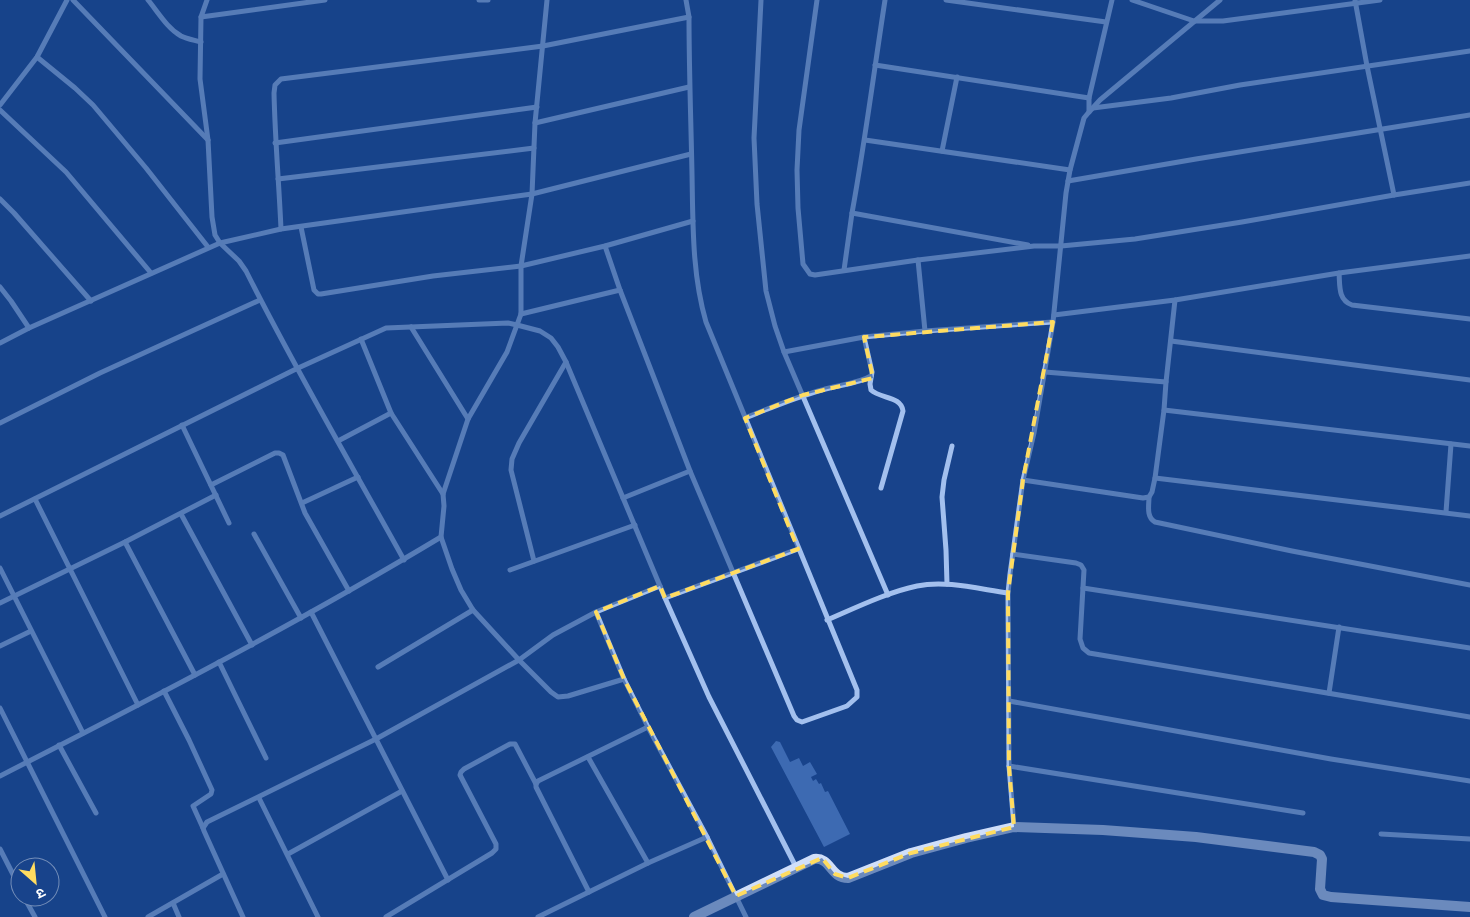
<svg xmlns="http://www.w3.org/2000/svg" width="1470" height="917" font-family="'Nunito Sans','Noto Sans Devanagari',sans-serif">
<rect width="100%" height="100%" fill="#18438b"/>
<path fill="#3d6ab2" d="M776,741L780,742L790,762L799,758L803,766L810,762L817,774L811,777L813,781L816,779L819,784L821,783L825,792L828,791L850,834L824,847L771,747Z"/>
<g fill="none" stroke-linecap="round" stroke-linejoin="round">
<g stroke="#a3c0ee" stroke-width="5">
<path d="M73,0L208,140"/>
<path d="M148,0C158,12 167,28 181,36C187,39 194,40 201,42"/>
<path d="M207,0L201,17L200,79L208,140L212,217L215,235L220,243L239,261L246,271C295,369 351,464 404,560"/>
<path d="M479,0H488"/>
<path d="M547,0L535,123L532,194L521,266V314L507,352L468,419L443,494L444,506L441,537L452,569L461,590L473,610L519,660L551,692L558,697L568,696L624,679"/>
<path d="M761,0L754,138L757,204L766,291L775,326L784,352L888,595"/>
<path d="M817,0L799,130L797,170L798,208L803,264L810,274L815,275L918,260L1034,246H1061L1135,239L1242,222L1394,195L1470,183"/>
<path d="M885,0C874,71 865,142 852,213L1028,245"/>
<path d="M946,0L1106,22"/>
<path d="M1132,0L1194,21H1223L1380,0"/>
<path d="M1355,0L1367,66L1394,195"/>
<path d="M201,17L325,0"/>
<path d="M37,57L75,88L93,105L146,168L208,247"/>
<path d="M875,65L1089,98"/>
<path d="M0,105L37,57L67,0"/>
<path d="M1093,108L1171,98L1240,85L1470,51"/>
<path d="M0,110L66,172L151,273"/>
<path d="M1089,112V98L1112,0"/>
<path d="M535,123L689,87"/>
<path d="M865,140L1070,170"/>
<path d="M275,143L537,107"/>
<path d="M942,151L957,77"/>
<path d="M278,179L534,148"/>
<path d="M1068,181L1196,159L1470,115"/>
<path d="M0,199L14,213L91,301"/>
<path d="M301,227L314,290L318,294H321L433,276L521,266L605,246L693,221"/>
<path d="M281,229C279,184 275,139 274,93L275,85L281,79L543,46L689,17"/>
<path d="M605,246L620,290L690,471L794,716L797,720L802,722L847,706L857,697V690L706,322C692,274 693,224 692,174C691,122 689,70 689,17L686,0"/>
<path d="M918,260L925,331"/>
<path d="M844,270L852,213"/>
<path d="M1339,273C1340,286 1338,300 1352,305L1470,319"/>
<path d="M0,287L11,301L29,328"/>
<path d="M521,314L620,290"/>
<path d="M1054,315L1175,300L1339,273L1470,256"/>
<path d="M411,327L468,419"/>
<path d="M864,337L872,372L870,384L871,390C881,399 901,396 903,411L881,488"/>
<path d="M361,339L391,413L443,494"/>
<path d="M1171,341L1470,380"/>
<path d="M0,343L29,328L220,243L281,229L532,194L691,154"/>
<path d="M784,352L864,337L925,331L1053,322"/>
<path d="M1045,372L1166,382"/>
<path d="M1164,410L1470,446"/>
<path d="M745,418C770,408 796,397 822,390C837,385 858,384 871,376"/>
<path d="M0,423L100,373L260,300"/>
<path d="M182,425L229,523"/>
<path d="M338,441L391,413"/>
<path d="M1155,478L1470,516"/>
<path d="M1023,480L1143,498L1149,497L1152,492L1155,478L1164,410L1166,382L1175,300"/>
<path d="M211,485L275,453H279L283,455L305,513L349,591"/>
<path d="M1149,497C1149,505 1146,517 1155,522L1292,551L1470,585"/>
<path d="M623,498L690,471"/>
<path d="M35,499L138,705"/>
<path d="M302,503L358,477"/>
<path d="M1446,512L1451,444"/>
<path d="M181,514L252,645"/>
<path d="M0,516L296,369L386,328L508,323L517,325L540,331L551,338L558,347L566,362L665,598L709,697L796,867"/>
<path d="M254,534L301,618"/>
<path d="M125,542L195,675"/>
<path d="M1013,554L1076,563L1081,565L1084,570L1080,639L1083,648L1089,653L1470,717"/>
<path d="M534,561L511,470L512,459L519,443L566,362"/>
<path d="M0,568L83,733"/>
<path d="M510,570L635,525"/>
<path d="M947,584L946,550L942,497L944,480L952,446"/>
<path d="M660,586L596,612L624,679L648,727L707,837L746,917"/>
<path d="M1083,588L1470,648"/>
<path d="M665,598L798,549"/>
<path d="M0,603L125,542L216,495"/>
<path d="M311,612L448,880"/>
<path d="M827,620C855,608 888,592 917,586C946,580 979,589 1008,593"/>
<path d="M0,646L31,631"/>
<path d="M219,662L266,758"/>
<path d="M378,667L473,610"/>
<path d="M164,691L189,740L212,790L211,794L193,806L203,828"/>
<path d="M1329,693L1339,627"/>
<path d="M1009,701L1331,759L1470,781"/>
<path d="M0,708L105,917"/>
<path d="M59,745L96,813"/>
<path d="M588,757L648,863"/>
<path d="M1009,766L1303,813"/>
<path d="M0,776C149,700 298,623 441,537"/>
<path d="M259,798L318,917"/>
<path d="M1014,827L1009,766L1008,593L1010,574L1023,480L1034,433L1053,322L1066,193L1070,170L1084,118L1089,112L1100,100L1220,0"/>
<path d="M1381,834L1470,839"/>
<path d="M0,849L20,888"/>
<path d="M288,854L402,791"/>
<path d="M589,892L536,787V784L538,781L648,727"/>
<path d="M24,897L35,917"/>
<path d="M173,903L179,917"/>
<path d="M148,917L223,874"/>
<path d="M243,917L204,831L203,828L207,822L376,739L519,660L553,635L596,612"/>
<path d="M386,917L492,853L496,849V844L460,775L461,772L464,769L510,744H515L536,784"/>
<path d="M538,917L648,863L707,837"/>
</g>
<path stroke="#d0dffa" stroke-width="10" d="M694,917L814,859C831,857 830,878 848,878L911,853L966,838L1014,827L1103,830L1196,837L1314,852L1320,855L1322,859L1320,889L1323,895L1331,897L1470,907"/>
</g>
<path d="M0 0H1470V917H0ZM1053,322L1023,480L1008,593L1009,766L1014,827L911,853L848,878L835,874L822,858L736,896L624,679L596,612L660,586L665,598L798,549L745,418L803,395L873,378L864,337Z" fill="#18438b" fill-opacity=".55" fill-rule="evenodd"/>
<path fill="none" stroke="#ffdc60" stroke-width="4" stroke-dasharray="10 6" stroke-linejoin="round" d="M1053,322L1023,480L1008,593L1009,766L1014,827L911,853L848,878L835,874L822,858L736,896L624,679L596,612L660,586L665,598L798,549L745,418L803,395L873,378L864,337Z"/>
<g transform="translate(35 882) rotate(153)"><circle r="24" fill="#18438b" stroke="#748eb9"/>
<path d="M0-4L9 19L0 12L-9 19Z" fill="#ffdc60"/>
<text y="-8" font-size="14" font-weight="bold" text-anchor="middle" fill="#ffffff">उ</text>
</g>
</svg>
